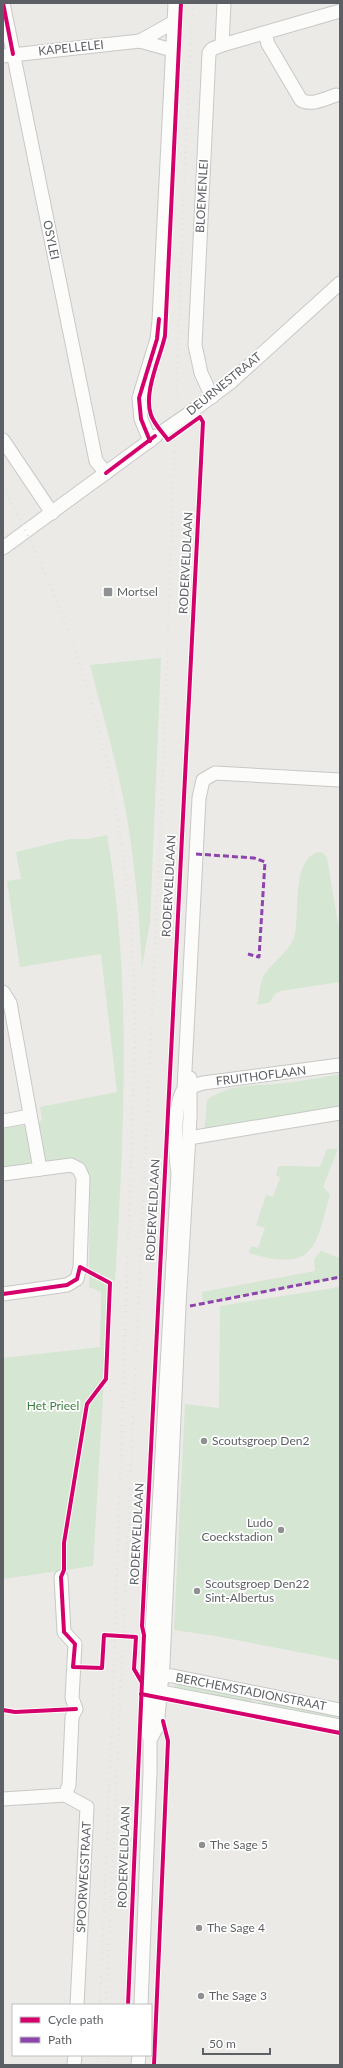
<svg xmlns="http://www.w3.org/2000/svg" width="343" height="2068" font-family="Lato,sans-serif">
<rect width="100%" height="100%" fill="#ebeae6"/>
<g fill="#d5e6d3">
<path d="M161,658L150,922L142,967C139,914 135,860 125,807C116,759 102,712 90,665Z"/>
<path d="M107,835C132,979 124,1135 115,1281L89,1269L90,1196L87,1192L86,1166L76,1159L50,1162L45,1160L38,1123L42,1120L40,1107L117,1092L101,954L20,967L7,881L21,879L16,852L70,839H88Z"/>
<path d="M318,852L323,853L327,858L340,935V982L280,991L275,994L270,1002L257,1005C259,996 260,983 264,975C273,961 291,951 295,934C300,912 291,861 318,852Z"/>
<path d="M340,1074V1110L204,1134L207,1100C231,1082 256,1087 284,1083C303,1081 322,1077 340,1074Z"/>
<path d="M22,1125L26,1127L33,1160L29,1164L3,1168V1128Z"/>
<path d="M327,1149H338L323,1187L330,1194C315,1249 315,1272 249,1253L251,1246L258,1248L265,1228L256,1225L266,1195L273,1197L280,1178L276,1175L278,1167C282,1165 312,1167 320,1167Z"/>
<path d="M321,1251L340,1258V1278L203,1303L202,1292L315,1271L314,1259Z"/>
<path d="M89,1275L107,1285L106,1346L93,1566L3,1579V1358L100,1347L101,1292L89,1287Z"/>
<path d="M340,1287V1660L215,1636L174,1630L185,1404L219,1408L220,1306Z"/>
<path d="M175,1680L252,1697V1700L250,1704L197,1692L174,1689Z"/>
<path d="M262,1700L340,1716V1719L309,1713L308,1717L262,1706Z"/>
</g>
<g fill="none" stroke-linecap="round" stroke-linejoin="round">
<g stroke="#c8c8c7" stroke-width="15">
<g id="minor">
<path d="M3,3L96,461L106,473"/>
<path d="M265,33L268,44L301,100C311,106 325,99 336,95"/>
<path d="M140,41L174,22"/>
<path d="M222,45L224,3"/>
<path d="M3,56L140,41L172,50"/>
<path d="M212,397L201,373L195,345L209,53L212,49L222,45L340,11"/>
<path d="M191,412L231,382L340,283"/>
<path d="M3,440L52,513"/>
<path d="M150,441L141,419L139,398L157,339L159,321L175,3"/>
<path d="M3,548L156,436"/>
<path d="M3,992L10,1003L40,1169"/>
<path d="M184,1089L203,1083L340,1065"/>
<path d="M3,1121L30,1116"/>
<path d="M189,1138L340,1113"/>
<path d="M3,1174L71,1165L79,1169L83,1178L80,1267L77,1279L67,1285L3,1294"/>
<path d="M61,1577L64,1632L75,1644L72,1698L76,1709L72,1717L69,1785L65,1795"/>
<path d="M153,1675L173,1676L340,1710"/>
<path d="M151,1690L340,1726"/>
<path d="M151,1738L157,1727L163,1664L179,1306L190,1117V1078"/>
<path d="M65,1795L87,1807L77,2005"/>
<path d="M3,1799L65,1795"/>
<path d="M141,2005L150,1772V1740L148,1727L150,1667L178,1173C175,1154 173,1104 184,1089L199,798L203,780L215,773L340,780"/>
<path d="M74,2065L75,2055"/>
<path d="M138,2065L139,2055"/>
</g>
</g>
<use href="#minor" stroke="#fcfcfb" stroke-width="13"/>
<g stroke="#e2e2e2" stroke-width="2.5" stroke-dasharray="1 5" stroke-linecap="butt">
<path d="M3,487C98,661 135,841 135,1038L112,1721L100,2005"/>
<path d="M106,2005L159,860C172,574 177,288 193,3"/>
<path d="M96,2065L97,2055"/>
<path d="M108,2065L109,2055"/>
</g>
<g stroke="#c8c8c7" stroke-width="15" stroke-linecap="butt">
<path id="minor-bridge" d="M162,432L191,412"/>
</g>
<use href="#minor-bridge" stroke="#fcfcfb" stroke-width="13"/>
<g stroke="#8e44ad" stroke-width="3" stroke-dasharray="6 3" stroke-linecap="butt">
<path d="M196,854L254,858L265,862L259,957L248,954"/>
<path d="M190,1306L340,1277"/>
</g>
<g stroke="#fff" stroke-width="6">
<g id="cycleway">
<path d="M3,3L13,54"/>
<path d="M150,441L141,419L139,398L157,339L159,319"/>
<path d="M106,473L155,436"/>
<path d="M3,1294L67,1285L77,1279L80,1267L110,1283L106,1379L87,1404L64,1543V1570L61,1577L64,1632L75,1644L73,1667L102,1668L104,1635L136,1637L134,1669L141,1681"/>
<path d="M141,1694L340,1733"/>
<path d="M3,1710L15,1712L76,1709"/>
<path d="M128,2005L144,1635L142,1626L203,422L200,417L168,440C163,433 154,424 151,415C143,393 160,358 165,336L181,3"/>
<path d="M154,2065L168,1741L163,1721"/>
</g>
</g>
<use href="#cycleway" stroke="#d6006c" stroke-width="4"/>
</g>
<g fill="#8e9091" stroke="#fff" stroke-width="1.5">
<rect x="103" y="587" width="10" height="10" rx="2"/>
<circle cx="204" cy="1441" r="4"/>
<circle cx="281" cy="1530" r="4"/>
<circle cx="197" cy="1591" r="4"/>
<circle cx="202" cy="1845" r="4"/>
<circle cx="199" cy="1928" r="4"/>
<circle cx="201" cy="1996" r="4"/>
</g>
<g text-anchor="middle" stroke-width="3.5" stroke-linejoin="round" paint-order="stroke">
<g font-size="12" fill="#5c5f63" stroke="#fff">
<text transform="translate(71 48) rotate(-6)" y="4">KAPELLELEI</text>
<text transform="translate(202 196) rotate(-87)" y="4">BLOEMENLEI</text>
<text transform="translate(51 240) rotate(78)" y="4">OSYLEI</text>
<text transform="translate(224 384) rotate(-39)" y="4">DEURNESTRAAT</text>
<text transform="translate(186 563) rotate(-87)" y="4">RODERVELDLAAN</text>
<text transform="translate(169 886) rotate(-87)" y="4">RODERVELDLAAN</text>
<text transform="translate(261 1076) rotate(-7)" y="4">FRUITHOFLAAN</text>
<text transform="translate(153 1210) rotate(-87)" y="4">RODERVELDLAAN</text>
<text transform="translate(137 1534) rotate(-87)" y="4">RODERVELDLAAN</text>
<text transform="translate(251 1692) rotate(11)" y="4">BERCHEMSTADIONSTRAAT</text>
<text transform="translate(124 1857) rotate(-88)" y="4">RODERVELDLAAN</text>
<text transform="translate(84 1877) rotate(-87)" y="4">SPOORWEGSTRAAT</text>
</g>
<g font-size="12" fill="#5c5f63" stroke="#fff" text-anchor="start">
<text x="117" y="596">Mortsel</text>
<text x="212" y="1445">Scoutsgroep Den2</text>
<text x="273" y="1527" text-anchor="end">Ludo<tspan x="273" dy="14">Coeckstadion</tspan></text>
<text x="205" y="1588">Scoutsgroep Den22<tspan x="205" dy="14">Sint-Albertus</tspan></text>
<text x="210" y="1849">The Sage 5</text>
<text x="207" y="1932">The Sage 4</text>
<text x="209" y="2000">The Sage 3</text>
</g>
<g font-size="12" fill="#3d803f" stroke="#fff">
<text x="53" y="1410">Het Prieel</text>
</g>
</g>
<rect width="343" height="2068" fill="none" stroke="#5c5f63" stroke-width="8"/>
<rect x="12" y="2004" width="140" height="52" fill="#ffffff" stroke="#bebfc1"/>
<rect x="20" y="2017" width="20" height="6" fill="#d6006c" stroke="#bebfc1"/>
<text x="48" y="2024" font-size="12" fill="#5c5f63">Cycle path</text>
<rect x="20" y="2037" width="20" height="6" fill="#8e44ad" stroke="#bebfc1"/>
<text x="48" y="2044" font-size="12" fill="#5c5f63">Path</text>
<path d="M203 2048v6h67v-6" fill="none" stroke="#5c5f63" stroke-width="2"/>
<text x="209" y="2048" font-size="12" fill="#5c5f63" stroke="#ffffff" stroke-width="3" paint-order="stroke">50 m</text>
</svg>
